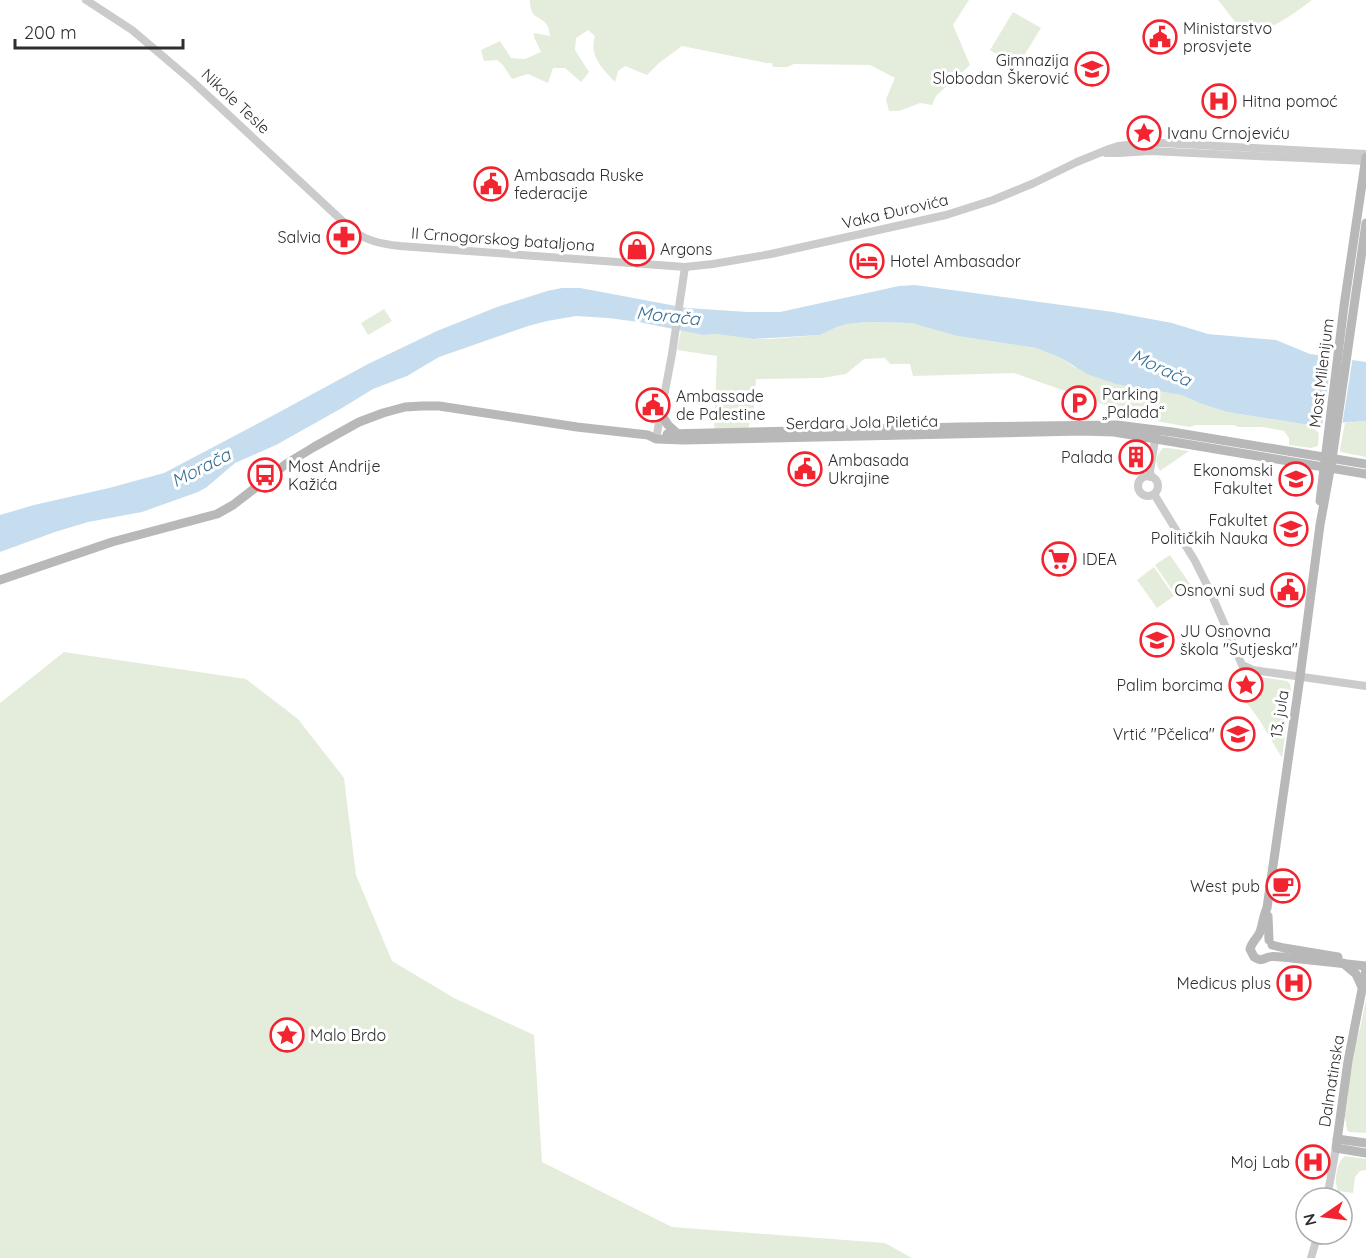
<svg xmlns="http://www.w3.org/2000/svg" width="1366" height="1258" font-family="Quicksand,sans-serif">
<rect width="100%" height="100%" fill="#fff"/>
<g fill="#e4eddb">
<path d="M530,0H969L953,25L970,65L936,96L932,105L920,103L899,111H889L886,99L895,78L870,65L794,64L787,67H773L772,63H766L682,46L659,63L647,75L625,66L618,71L615,82C602,68 589,57 595,36L588,30L576,38L575,50L589,72L581,82L565,68H553L548,83L528,74L512,79L503,65L497,60L484,61L481,50L500,41L511,58L525,59L541,52L534,37V33L550,36C549,32 549,28 547,25C539,14 530,20 530,0Z"/>
<path d="M1218,0H1312C1297,11 1263,39 1244,29C1235,24 1225,8 1218,0Z"/>
<path d="M1013,12L1041,28L1017,67L990,50Z"/>
<path d="M384,309L392,321L368,335L361,323Z"/>
<path d="M866,322L911,323L957,336L1036,348L1061,358L1074,367L1158,391L1181,395L1202,404L1227,412L1309,425L1319,433L1318,446L1311,448L1289,445V438L1284,431L1263,427H1238L1234,425H1196L1189,427L1117,414V409L1014,373L913,376L910,364H890L885,358L864,359L846,374L822,378L756,379L754,407L747,433L714,432L717,356L677,350L681,330L703,335L716,334L753,339H770L820,335L837,327L847,324Z"/>
<path d="M1366,421V457L1341,452L1340,449L1345,423Z"/>
<path d="M1163,448H1168L1189,451L1160,471C1154,463 1156,455 1163,448Z"/>
<path d="M1170,555L1190,584L1175,594L1155,565Z"/>
<path d="M1154,567L1174,596L1157,608L1137,580Z"/>
<path d="M64,652L246,679L298,719L344,778L356,875L392,961L454,998L534,1035L542,1162L672,1227L885,1243L912,1258H0V703Z"/>
<path d="M1238,674L1287,681L1290,684L1291,690L1282,758L1260,721L1229,678Z"/>
<path d="M1366,1000V1133L1349,1132L1347,1130L1345,1117L1348,1095L1345,1094L1355,1043L1360,1029Z"/>
<path d="M1345,1156L1366,1159V1170L1360,1171L1355,1177L1353,1193L1338,1191C1334,1181 1336,1163 1345,1156Z"/>
</g>
<path fill="#c5ddee" d="M915,285L1113,312L1172,323L1208,334L1276,340L1310,354L1366,362V421L1309,425L1227,412L1202,404L1181,395L1116,384L1087,374L1061,358L1036,348L957,336L911,323L866,322L847,324L837,327L820,335L753,339L716,334L703,335L639,322L608,318L576,316L547,321L528,326L439,357L407,376L373,389L342,408L276,445L235,463L207,487L198,492L142,512L88,522L55,532L0,552V515L34,505L109,488L164,473L272,416L368,364L437,331L497,307L547,291L562,288H580L687,308L748,312H780L899,286Z"/>
<path fill="#fff" d="M1332,355L1353,356L1342,426L1322,427Z"/>
<g fill="none" stroke-linecap="round" stroke-linejoin="round">
<g stroke="#cbcbcb" stroke-width="8">
<path d="M86,0L132,30L192,81L351,229C366,241 381,244 400,246L685,267L713,264L771,254L946,215L993,200L1034,183L1077,162L1109,149L1118,146L1147,143H1161L1366,154"/>
<path d="M1106,153H1119L1150,151L1366,161"/>
<path d="M656,439L672,354L685,267"/>
<circle cx="1148" cy="486" r="10"/>
<path d="M1151,477L1150,471L1156,434"/>
<path d="M1154,494L1195,561L1211,593L1242,665L1253,670L1366,686"/>
<path d="M1327,1198L1336,1148"/>
<path d="M1311,1258L1318,1234"/>
</g>
<g stroke="#b8b8b8" stroke-width="9">
<path d="M1366,223L1332,459L1320,525L1300,677L1267,908C1263,916 1263,924 1260,932C1257,939 1252,941 1250,949L1254,957C1262,962 1262,959 1269,957C1273,956 1278,957 1282,957L1366,966"/>
<path d="M661,414L668,425L678,434"/>
<path d="M667,434L960,427L1117,425L1172,432L1366,464"/>
<path d="M1320,501L1344,306L1366,157"/>
<path d="M0,580L112,542L217,514L233,505L286,464L314,447L359,422L383,413L405,407L422,406H439L577,427L648,435L656,439L684,440L1081,431L1114,432L1366,474"/>
<path d="M1268,916L1269,940"/>
<path d="M1272,945L1284,948L1338,957"/>
<path d="M1343,963L1356,974L1362,987"/>
<path d="M1366,969L1348,1061L1336,1148L1366,1153"/>
<path d="M1337,1139L1366,1143"/>
</g>
</g>
<defs>
<g id="civic-ring" transform="scale(1.725)"><circle r="9.5" fill="#fff" stroke="#f12430" stroke-width="1.5"/><path d="M-.6-6.5H3V-4.5H.6V-3L4-1V1h2V6H-6V1h2V-1L-.6-3ZM-1.2 2.5V6h2.4V2.5Z" fill="#f12430"/></g>
<g id="school-ring" transform="scale(1.725)"><circle r="9.5" fill="#fff" stroke="#f12430" stroke-width="1.5"/><path d="M0-5L7-2L0 1L-7-2ZM-4 1L0 2.5L4 1V4Q0 6-4 4Z" fill="#f12430"/></g>
<g id="hospital-ring" transform="scale(1.725)"><circle r="9.5" fill="#fff" stroke="#f12430" stroke-width="1.5"/><path d="M-5-5h3v3.5h4V-5h3V5h-3V1.5h-4V5h-3Z" fill="#f12430"/></g>
<g id="sight-ring" transform="scale(1.725)"><circle r="9.5" fill="#fff" stroke="#f12430" stroke-width="1.5"/><path d="M0-6L1.8-2.2L6-1.7L2.9 1.2L3.7 5.4L0 3.3L-3.7 5.4L-2.9 1.2L-6-1.7L-1.8-2.2Z" fill="#f12430"/></g>
<g id="pharmacy-ring" transform="scale(1.725)"><circle r="9.5" fill="#fff" stroke="#f12430" stroke-width="1.5"/><path d="M-2-6h4v4h4v4h-4v4h-4v-4h-4v-4h4Z" fill="#f12430"/></g>
<g id="shop-ring" transform="scale(1.725)"><circle r="9.5" fill="#fff" stroke="#f12430" stroke-width="1.5"/><path d="M-5-2.5h2.3a2.7 3.5 0 0 1 5.4 0H5L5.5 6h-11ZM-1.5-2.5h3a1.5 2.3 0 0 0-3 0Z" fill="#f12430"/></g>
<g id="hotel-ring" transform="scale(1.725)"><circle r="9.5" fill="#fff" stroke="#f12430" stroke-width="1.5"/><path d="M-6-4.5h1.5V1H6V5H4.5V3h-9V5H-6ZM-4 0a1.8 1.8 0 1 1 3.6 0ZM.5 0V-2.5h3Q6-2.5 6 0Z" fill="#f12430"/></g>
<g id="parking-ring" transform="scale(1.725)"><circle r="9.5" fill="#fff" stroke="#f12430" stroke-width="1.5"/><path d="M-3.5-5.5H1a3.5 3.5 0 0 1 0 7H-1V5.5H-3.5ZM-1-3.4V-.6H.8a1.4 1.4 0 0 0 0-2.8Z" fill="#f12430"/></g>
<g id="building-ring" transform="scale(1.725)"><circle r="9.5" fill="#fff" stroke="#f12430" stroke-width="1.5"/><path d="M-4-6H4V6H1V3H-1V6H-4ZM-2.5-4.3h1.7v1.8h-1.7ZM.8-4.3h1.7v1.8H.8ZM-2.5-1h1.7V.8h-1.7ZM.8-1h1.7V.8H.8Z" fill="#f12430"/></g>
<g id="bus-ring" transform="scale(1.725)"><circle r="9.5" fill="#fff" stroke="#f12430" stroke-width="1.5"/><path d="M-5-6H5V4H4V6H2V4H-2V6H-4V4H-5ZM-3.5-4V0h7V-4ZM-3.5 1.2v1.5H-2V1.2ZM2 1.2v1.5H3.5V1.2Z" fill="#f12430"/></g>
<g id="university-ring" transform="scale(1.725)"><circle r="9.5" fill="#fff" stroke="#f12430" stroke-width="1.5"/><path d="M0-5L7-2L0 1L-7-2ZM-4 1L0 2.5L4 1V4Q0 6-4 4Z" fill="#f12430"/></g>
<g id="supermarket-ring" transform="scale(1.725)"><circle r="9.5" fill="#fff" stroke="#f12430" stroke-width="1.5"/><path d="M-6-5.5h2.5l.6 2H6L4.5 2H-2.5L-4.4-4H-6ZM-1.5 3.2a1.3 1.3 0 1 0 .1 0ZM3 3.2a1.3 1.3 0 1 0 .1 0Z" fill="#f12430"/></g>
<g id="cafe-ring" transform="scale(1.725)"><circle r="9.5" fill="#fff" stroke="#f12430" stroke-width="1.5"/><path d="M-5.5-4.5H6V0H3Q3 3.5 0 3.5H-2.5Q-5.5 3.5-5.5 0ZM3-3.2v2h1.7v-2ZM-6 4.5H4V6H-6Z" fill="#f12430"/></g>
</defs>
<g fill-rule="evenodd">
<use href="#civic-ring" x="1160" y="37"/>
<use href="#school-ring" x="1092" y="69"/>
<use href="#hospital-ring" x="1219" y="101"/>
<use href="#sight-ring" x="1144" y="133"/>
<use href="#civic-ring" x="491" y="184"/>
<use href="#pharmacy-ring" x="344" y="237"/>
<use href="#shop-ring" x="637" y="249"/>
<use href="#hotel-ring" x="867" y="261"/>
<use href="#parking-ring" x="1079" y="403"/>
<use href="#civic-ring" x="653" y="405"/>
<use href="#building-ring" x="1136" y="457"/>
<use href="#civic-ring" x="805" y="469"/>
<use href="#bus-ring" x="265" y="475"/>
<use href="#university-ring" x="1296" y="479"/>
<use href="#university-ring" x="1291" y="529"/>
<use href="#supermarket-ring" x="1059" y="559"/>
<use href="#civic-ring" x="1288" y="590"/>
<use href="#school-ring" x="1157" y="640"/>
<use href="#sight-ring" x="1246" y="685"/>
<use href="#school-ring" x="1238" y="734"/>
<use href="#cafe-ring" x="1283" y="886"/>
<use href="#hospital-ring" x="1294" y="983"/>
<use href="#sight-ring" x="287" y="1035"/>
<use href="#hospital-ring" x="1313" y="1162"/>
</g>
<g text-anchor="middle" stroke-width="6" stroke-linejoin="round" paint-order="stroke">
<g font-size="16" fill="#2e2e2e" stroke="#fff" text-anchor="start">
<text x="1183" y="34">Ministarstvo<tspan x="1183" dy="18">prosvjete</tspan></text>
<text x="1069" y="66" text-anchor="end">Gimnazija<tspan x="1069" dy="18">Slobodan Škerović</tspan></text>
<text x="1242" y="107">Hitna pomoć</text>
<text x="1167" y="139">Ivanu Crnojeviću</text>
<text x="514" y="181">Ambasada Ruske<tspan x="514" dy="18">federacije</tspan></text>
<text x="321" y="243" text-anchor="end">Salvia</text>
<text x="660" y="255">Argons</text>
<text x="890" y="267">Hotel Ambasador</text>
<text x="1102" y="400">Parking<tspan x="1102" dy="18">„Palada“</tspan></text>
<text x="676" y="402">Ambassade<tspan x="676" dy="18">de Palestine</tspan></text>
<text x="1113" y="463" text-anchor="end">Palada</text>
<text x="828" y="466">Ambasada<tspan x="828" dy="18">Ukrajine</tspan></text>
<text x="288" y="472">Most Andrije<tspan x="288" dy="18">Kažića</tspan></text>
<text x="1273" y="476" text-anchor="end">Ekonomski<tspan x="1273" dy="18">Fakultet</tspan></text>
<text x="1268" y="526" text-anchor="end">Fakultet<tspan x="1268" dy="18">Političkih Nauka</tspan></text>
<text x="1082" y="565">IDEA</text>
<text x="1265" y="596" text-anchor="end">Osnovni sud</text>
<text x="1180" y="637">JU Osnovna<tspan x="1180" dy="18">škola "Sutjeska"</tspan></text>
<text x="1223" y="691" text-anchor="end">Palim borcima</text>
<text x="1215" y="740" text-anchor="end">Vrtić "Pčelica"</text>
<text x="1260" y="892" text-anchor="end">West pub</text>
<text x="1271" y="989" text-anchor="end">Medicus plus</text>
<text x="310" y="1041">Malo Brdo</text>
<text x="1290" y="1168" text-anchor="end">Moj Lab</text>
</g>
<g font-size="16" fill="#2e2e2e" stroke="#fff">
<text transform="translate(236 101) rotate(43)" y="6">Nikole Tesle</text>
<text transform="translate(895 211) rotate(-13)" y="6">Vaka Đurovića</text>
<text transform="translate(503 239) rotate(4)" y="6">II Crnogorskog bataljona</text>
<text transform="translate(1321 373) rotate(-83)" y="6">Most Milenijum</text>
<text transform="translate(862 422) rotate(-1)" y="6">Serdara Jola Piletića</text>
<text transform="translate(1279 714) rotate(-81)" y="6">13. jula</text>
<text transform="translate(1331 1081) rotate(-81)" y="6">Dalmatinska</text>
</g>
<g font-size="18" font-style="italic" fill="#366f96" stroke="#fff">
<text transform="translate(668 316) rotate(6)" y="6">Morača</text>
<text transform="translate(1161 368) rotate(25)" y="6">Morača</text>
<text transform="translate(201 468) rotate(-27)" y="6">Morača</text>
</g>
</g>
<g transform="translate(1324 1216) rotate(256)"><circle r="28" fill="#ffffff" stroke="#ababab" stroke-width="1.5"/>
<path d="M0-4.5L10 22L0 15L-10 22Z" fill="#f12430"/>
<text y="-9" font-size="16" font-weight="bold" text-anchor="middle" fill="#2e2e2e">N</text>
</g>
<path d="M15 39v9h168v-9" fill="none" stroke="#2e2e2e" stroke-width="3"/>
<text x="24" y="39" font-size="18" fill="#2e2e2e" stroke="#ffffff" stroke-width="4.5" paint-order="stroke">200 m</text>
</svg>
